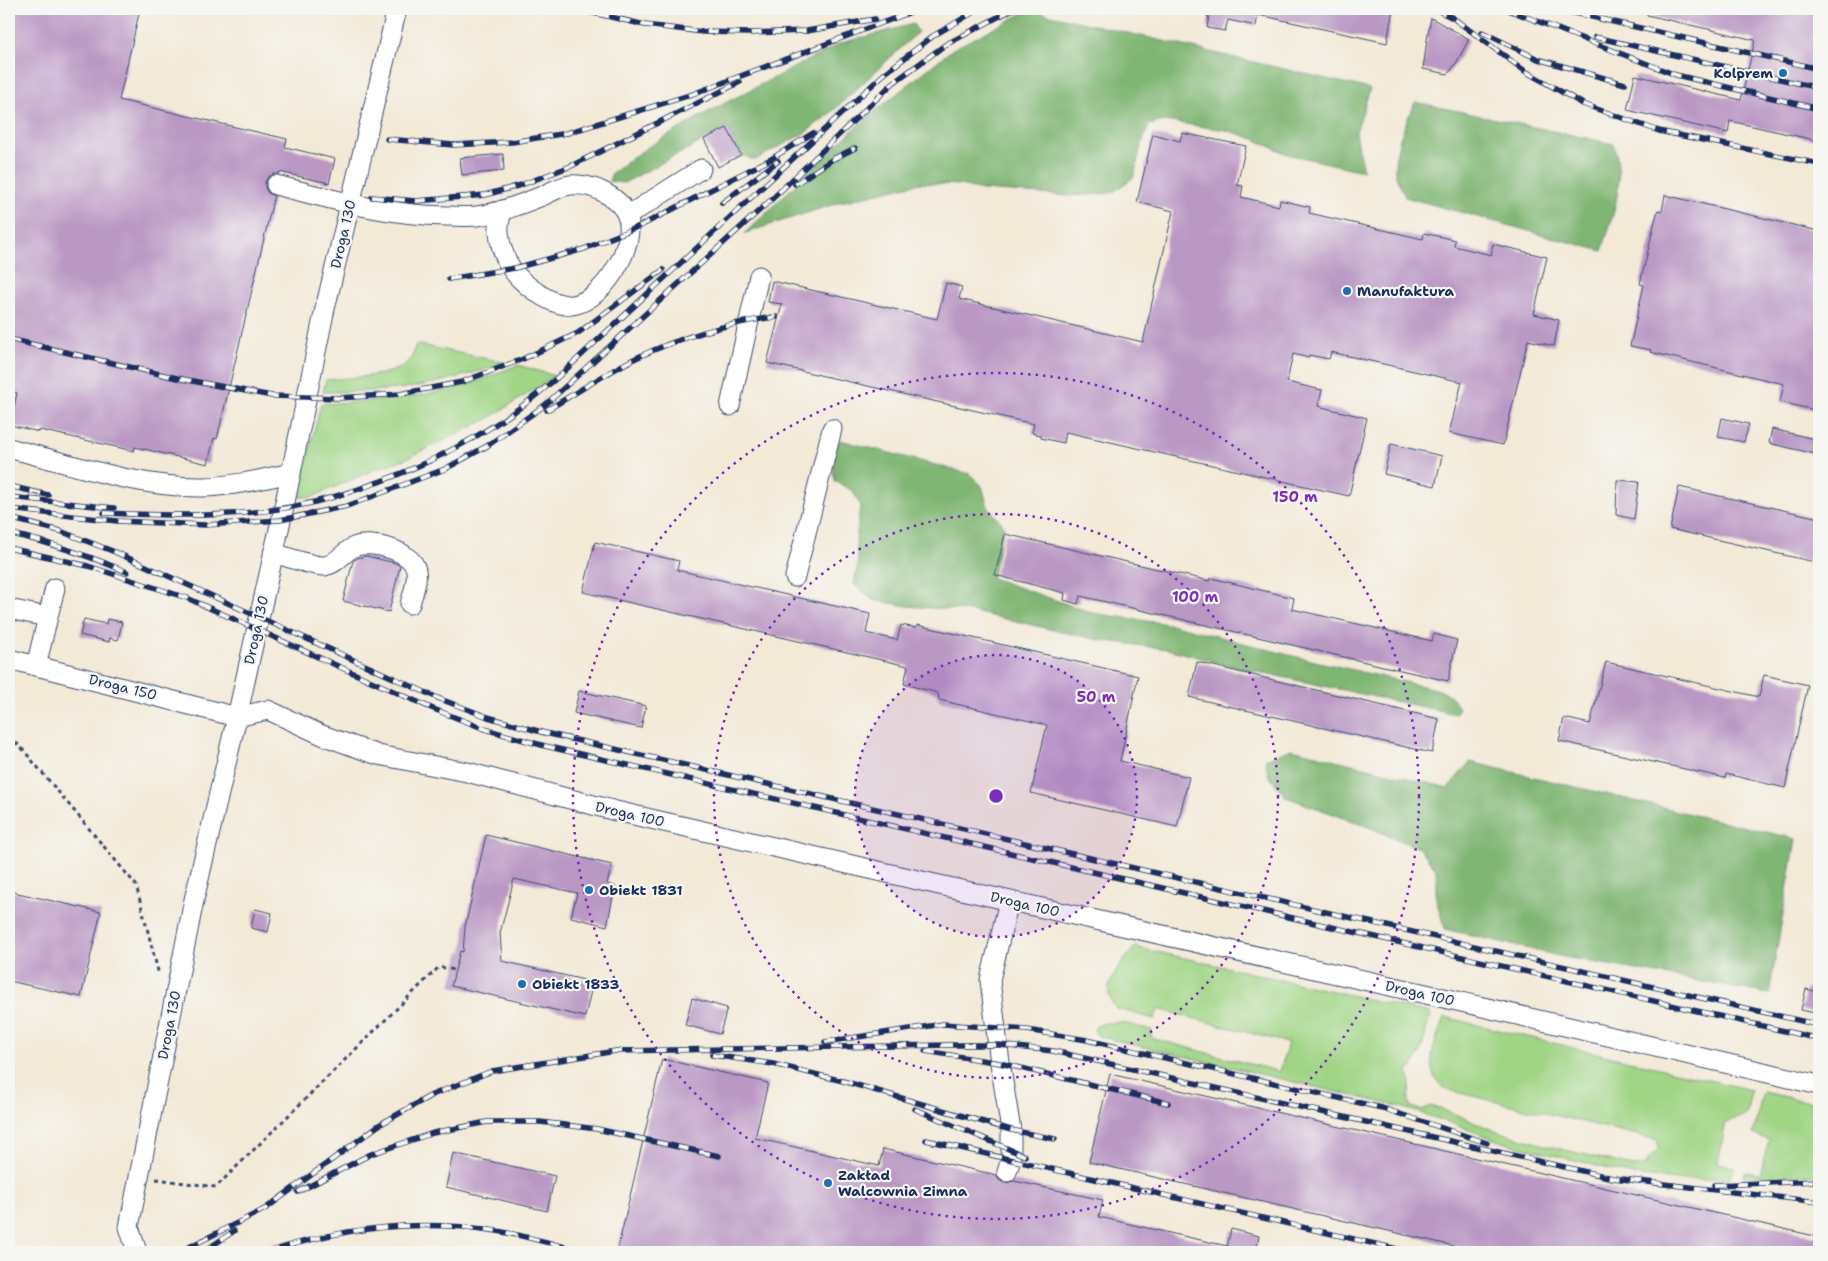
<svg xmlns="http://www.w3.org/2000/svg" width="1828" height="1261" font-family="'Shantell Sans',sans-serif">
<rect width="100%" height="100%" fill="#f6f6f2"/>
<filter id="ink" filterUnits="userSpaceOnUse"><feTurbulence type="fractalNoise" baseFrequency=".02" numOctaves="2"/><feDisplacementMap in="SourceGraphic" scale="10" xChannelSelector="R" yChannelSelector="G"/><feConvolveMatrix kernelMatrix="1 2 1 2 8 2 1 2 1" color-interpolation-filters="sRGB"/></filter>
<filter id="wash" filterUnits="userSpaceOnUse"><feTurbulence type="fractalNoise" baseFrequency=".0096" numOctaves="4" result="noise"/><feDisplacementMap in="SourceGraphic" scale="20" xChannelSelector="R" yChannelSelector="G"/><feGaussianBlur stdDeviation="1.12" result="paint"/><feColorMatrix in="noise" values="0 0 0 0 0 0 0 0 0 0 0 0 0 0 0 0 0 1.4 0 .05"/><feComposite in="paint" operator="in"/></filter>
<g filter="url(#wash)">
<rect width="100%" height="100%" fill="#f3e9d7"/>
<g fill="#a1d586" stroke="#5e8272">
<path d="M416,344L507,363C476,372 445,382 413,387C383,391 353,392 323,392L326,380C349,377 393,378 409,361C413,357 414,349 416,344Z"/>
<path d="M518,365L555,376L488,419L408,458L378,468L312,497H298L321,404C367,401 415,399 459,387C479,382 498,372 518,365Z"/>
<path d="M1135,947L1430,1013C1425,1036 1423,1054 1408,1072C1413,1085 1406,1094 1410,1106L1421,1110L1431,1106L1457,1115L1493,1130L1544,1145L1632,1166L1647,1165L1648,1160L1658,1149V1140L1448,1090C1418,1073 1436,1043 1444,1017L1751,1090L1746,1115L1726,1122L1718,1163L1734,1167L1729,1179L1677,1180L1633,1175L1502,1142L1445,1121L1401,1107L1098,1036L1094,1030L1095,1027C1113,1017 1133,1026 1152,1030L1151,1038L1280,1072L1288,1043L1158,1009L1155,1019L1116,1009C1112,1002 1107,995 1109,987C1111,976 1127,956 1135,947Z"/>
<path d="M1763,1092L1819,1104V1174L1744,1179L1745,1172L1760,1174L1769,1140L1753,1134Z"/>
</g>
<g fill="#80b673" stroke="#4e7268">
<path d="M1029,10L1370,89L1356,132L1363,171L1287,154L1254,139L1226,130L1164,121L1149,125L1140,149L1134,177L1112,193L1070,196L983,190L960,185L920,183L841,202L745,233L859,124L953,49Z"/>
<path d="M913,24L918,32L832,112L806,132L755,160L741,155L727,128L624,183L609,181L612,173L645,149L708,112L841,43Z"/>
<path d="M1415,102L1614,144C1625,185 1614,212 1602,251L1405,197C1402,189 1396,179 1395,171C1394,147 1406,123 1415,102Z"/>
<path d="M840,440L970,474L982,486L988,507L1004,526L992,578L1092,613L1175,625L1289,655L1439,690L1451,696L1459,708L1455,714L1235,667L1167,649L1099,640L969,611L907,606L873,600L854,584L858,564L856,541L860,505L853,491L835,481C831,466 833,453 840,440Z"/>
<path d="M1292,749L1448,788L1470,762L1796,839L1769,994L1559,956L1445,929L1436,900V870L1421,849L1366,826L1286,797L1269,776L1265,759Z"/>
</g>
<g id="blocks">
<g fill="#ba98c4">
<path d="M9,9H140L119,100L287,139L285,147L335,159L329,183L279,172V174H274L268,177L265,182V188L268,193L274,196L217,439L214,438L208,464L135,447L134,451L40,430L39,432L10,425L17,393L9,391Z"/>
<path d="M1208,9H1259L1256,26L1228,20L1225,31L1207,28L1209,16H1207Z"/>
<path d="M1260,9H1393L1387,43L1259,15Z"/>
<path d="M1648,9H1819V141L1730,121L1728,133L1627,110L1635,75L1741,100L1755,40L1647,15Z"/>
<path d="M1431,18L1469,39L1457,62L1448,74L1423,69L1428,33Z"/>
<path d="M727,128L741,155L718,167L704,139Z"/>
<path d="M1182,133L1246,146L1237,185L1243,186L1241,197L1279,206L1280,200L1310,207L1309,213L1423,239L1424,233L1455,240L1454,246L1491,255L1493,244L1547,257L1534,314L1559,320L1554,346L1528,340L1503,445L1449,433L1462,382L1331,352L1329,359L1309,355V358L1293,354L1287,382L1322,390L1318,406L1367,418L1349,496L1066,432L1064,443L1041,438V435L1032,433L1034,424L767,363L782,304L768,302L772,281L937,319L946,283L962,287L959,299L1143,342L1173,211L1137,202L1153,134L1180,141Z"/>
<path d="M503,154L504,171L462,175L460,158Z"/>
<path d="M1665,195L1819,231V411L1780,402L1784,384L1650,352L1651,350L1630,346L1644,285L1640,284L1655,221L1658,210L1662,211Z"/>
<path d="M1722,418L1749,424L1744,442L1718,437Z"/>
<path d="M1772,429L1819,440V455L1769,443Z"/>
<path d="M1391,444L1442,456L1435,486L1384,474Z"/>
<path d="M1617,480L1639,482L1634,519L1616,515Z"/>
<path d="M1679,487L1819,518V563L1670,529Z"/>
<path d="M1005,534L1210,581L1211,578L1294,598L1292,609L1432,641L1434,634L1457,640L1448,681L1080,596L1078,604L1064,600L1065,593L995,575Z"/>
<path d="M595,542L679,561L677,570L870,614L866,633L897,640L901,625L916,628L917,625L1138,676L1120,761L1189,777L1177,827L1031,793L1047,725L939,700L938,693L904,684L908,666L583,592Z"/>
<path d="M366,556L395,563L400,566L389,612L343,601L353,561L358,558Z"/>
<path d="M84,619L106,624L107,619L122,622L118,640L110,638L109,642L80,635Z"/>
<path d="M1197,662L1439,719L1432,753L1189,697Z"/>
<path d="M1606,662L1759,697L1764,675L1808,685L1785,788L1726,774L1725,778L1559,741L1564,718L1590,724Z"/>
<path d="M579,691L646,706L641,728L574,713Z"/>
<path d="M486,835L612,865L607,884L615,886L607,926L571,917L577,893L514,879L500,933L502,961L593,982L585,1017L451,986L460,951L463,952L465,927Z"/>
<path d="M9,891L101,912L81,997L9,981Z"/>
<path d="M255,909L272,913L268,932L251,928Z"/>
<path d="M1806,989L1819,992V1014L1801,1010Z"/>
<path d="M692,998L727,1008L720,1034L685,1025Z"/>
<path d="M662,1059L768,1083L755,1138L879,1166L883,1149L996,1175L999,1180L1004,1183L1014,1181L1103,1200L1099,1217L1227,1246L1226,1252H617Z"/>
<path d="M1110,1074L1819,1237V1252H1480L1089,1162Z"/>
<path d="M453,1153L555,1176L547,1211L446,1187Z"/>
<path d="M1231,1229L1259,1236L1256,1252H1226Z"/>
</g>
</g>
</g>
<g filter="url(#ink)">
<use href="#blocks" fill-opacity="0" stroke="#3b4b70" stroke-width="1"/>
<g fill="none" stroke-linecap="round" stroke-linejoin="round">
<g stroke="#3b4b70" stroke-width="21">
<g id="minor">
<path d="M276,185C333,200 388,215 447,216C457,216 468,217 477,216C499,213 522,204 542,196C551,192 561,186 570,185C581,184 594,187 603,192C613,197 622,204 627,215C639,245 599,309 566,305C547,303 521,283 511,268C504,257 500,244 499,232C498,225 501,216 502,210"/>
<path d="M627,216L701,169"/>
<path d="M730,406L759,276"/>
<path d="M9,448C71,464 139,488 204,487C234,486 263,479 291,473"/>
<path d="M273,553C285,556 315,567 325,566C337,564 343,552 354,547C370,540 412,550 416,570C418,581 413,593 410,604"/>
<path d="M795,577L832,429"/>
<path d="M9,609L47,617"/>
<path d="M9,659L237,717L268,710L322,735L378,755L467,772L616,811L935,884L1457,1001L1819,1085"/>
<path d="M36,666L55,588"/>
<path d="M1007,1172L1011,1159V1130L1000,1063L990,980L1009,901"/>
<path d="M137,1252L129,1227L194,900L237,717L284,507L324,313L397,9"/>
</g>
</g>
<g stroke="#3b4b70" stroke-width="3" stroke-dasharray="4 4" stroke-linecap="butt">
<path d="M9,738L20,746L136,885L159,975"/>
<path d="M156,1179L216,1187L439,967L455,970"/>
</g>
<use href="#minor" stroke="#fff" stroke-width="19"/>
<g stroke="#1b2f5e" stroke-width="5.5">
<g id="rail">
<path d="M577,9L645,25L703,32L750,33L807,31L875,19"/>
<path d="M1435,9L1453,18L1525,71L1583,104L1659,131L1819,164"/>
<path d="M1506,9L1676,75L1819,109"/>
<path d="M1557,9L1819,69"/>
<path d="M1482,32L1538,59L1625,84"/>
<path d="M1595,37L1819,88"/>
<path d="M387,139L453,145L512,142L567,133L690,95L919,9"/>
<path d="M795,184L833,159L855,148"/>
<path d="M372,197L416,201L485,195L521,185L571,166L740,82"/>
<path d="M722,203L778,161"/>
<path d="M449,279L515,268L584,249L642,225L771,159L813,133"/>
<path d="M9,339L177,378L272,396L339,398L400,394L462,382L523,359L578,333L663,270"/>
<path d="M547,410C576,393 606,373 636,358C678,338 730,322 776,317"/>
<path d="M9,486L48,495"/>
<path d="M9,497L114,508"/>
<path d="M9,509L117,521L205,525L280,520L347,506L445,469L487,446L545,405L772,199L893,83L945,45L1013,9"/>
<path d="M104,513C179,516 258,519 330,498C396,479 463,449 518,409C532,399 546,387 559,376L884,74L933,36L979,9"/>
<path d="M9,518L60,531L115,552L440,699L488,717L545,733L1819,1025"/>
<path d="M9,533C50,543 88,555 127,572"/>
<path d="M9,548L88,566L187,598L431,708L485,729L545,746L1819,1039"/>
<path d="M825,1042L943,1024L1027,1030L1087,1040L1382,1108L1487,1143"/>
<path d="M925,1051L1000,1063L1168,1103"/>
<path d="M712,1055L773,1064L843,1081L1011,1130L1055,1139"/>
<path d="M915,1109L1025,1156"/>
<path d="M926,1140L1410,1252"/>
<path d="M1714,1185L1819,1181"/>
<path d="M298,1192L371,1154L433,1133L487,1122H540L597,1129L719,1156"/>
<path d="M179,1252L265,1209L379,1125L432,1095L492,1071L616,1051L949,1045H999L1053,1051L1613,1178L1819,1202"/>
<path d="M203,1252L234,1231"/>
<path d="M268,1252C344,1227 417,1219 497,1231C526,1236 556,1245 585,1252"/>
</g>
</g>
<use href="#rail" stroke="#f6f6f2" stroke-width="4" stroke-dasharray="11" stroke-linecap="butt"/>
</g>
</g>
<circle cx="996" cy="796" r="141" fill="#7b2cbf" fill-opacity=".12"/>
<g fill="none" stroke="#7b2cbf" stroke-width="2.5" stroke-dasharray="2.5 5">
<circle cx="996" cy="796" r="141"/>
<circle cx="996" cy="796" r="282"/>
<circle cx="996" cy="796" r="423"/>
</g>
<g fill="#1f6fb2" stroke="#f6f6f2" stroke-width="2">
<circle cx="1783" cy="73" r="5"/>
<circle cx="1347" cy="291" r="5"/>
<circle cx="589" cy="890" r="5"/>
<circle cx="522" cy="984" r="5"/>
<circle cx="828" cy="1183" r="5"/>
</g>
<g text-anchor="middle" stroke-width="4.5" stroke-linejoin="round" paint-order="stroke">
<g font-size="14" font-weight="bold" fill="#1b2f5e" stroke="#f6f6f2" text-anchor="start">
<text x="1773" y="78" text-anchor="end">Kolprem</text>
<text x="1357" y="296">Manufaktura</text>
<text x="599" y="895">Obiekt 1831</text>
<text x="532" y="989">Obiekt 1833</text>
<text x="838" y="1180">Zakład<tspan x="838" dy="16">Walcownia Zimna</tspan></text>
</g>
<g font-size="14" fill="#1b2f5e" stroke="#f6f6f2">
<text transform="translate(343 234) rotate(-77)" y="5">Droga 130</text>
<text transform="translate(256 630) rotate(-78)" y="5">Droga 130</text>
<text transform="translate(123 687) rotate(14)" y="5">Droga 150</text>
<text transform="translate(630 814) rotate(13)" y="5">Droga 100</text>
<text transform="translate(1025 904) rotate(13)" y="5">Droga 100</text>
<text transform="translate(1420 993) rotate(13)" y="5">Droga 100</text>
<text transform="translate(169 1025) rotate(-79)" y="5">Droga 130</text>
</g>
</g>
<circle cx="996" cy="796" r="8" fill="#7b2cbf" stroke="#f6f6f2" stroke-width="2.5"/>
<g font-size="15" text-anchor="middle" font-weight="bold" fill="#7b2cbf" stroke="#f6f6f2" stroke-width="4.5" stroke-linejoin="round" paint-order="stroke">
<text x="1295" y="502">150 m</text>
<text x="1195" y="602">100 m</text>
<text x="1096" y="702">50 m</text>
</g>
<rect width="1828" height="1261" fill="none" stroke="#f6f6f2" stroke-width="30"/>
</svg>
